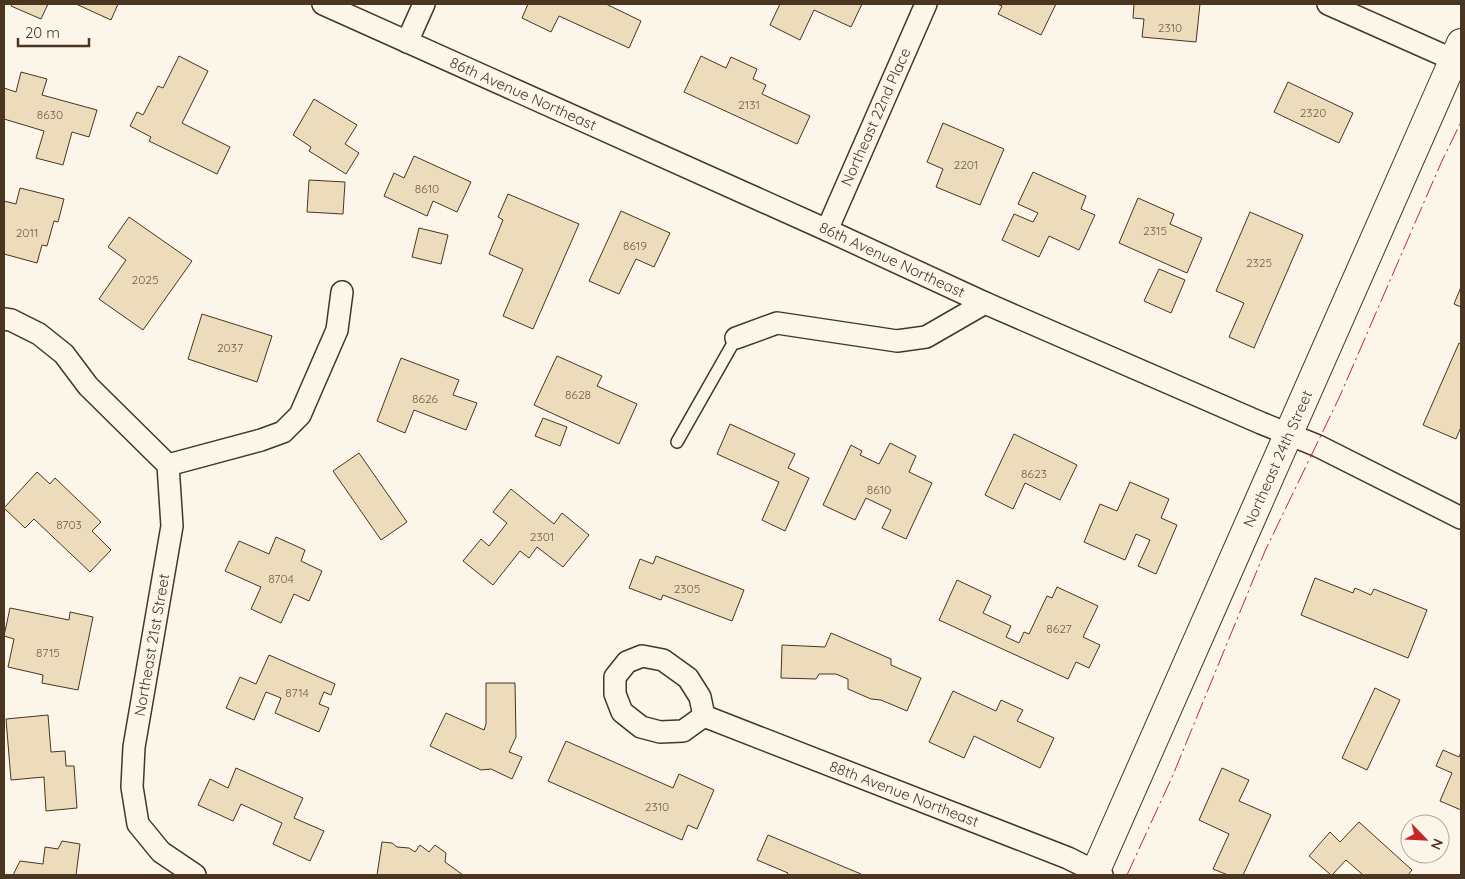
<svg xmlns="http://www.w3.org/2000/svg" width="1465" height="879" font-family="Quicksand,sans-serif">
<rect width="100%" height="100%" fill="#fbf6e9"/>
<g fill="#ecdcbc" stroke="#4a3520">
<path d="M12,4H48L41,19L11,6Z"/>
<path d="M76,4H118L111,20Z"/>
<path d="M528,4H606L641,21L629,48L559,16L551,32L522,18Z"/>
<path d="M780,4H862L851,27L814,10L800,40L770,25Z"/>
<path d="M997,4H1056L1041,35L998,14L1002,6Z"/>
<path d="M1134,4H1200L1196,42L1142,37L1144,19L1133,18Z"/>
<path d="M179,56L208,71L182,123L230,147L217,174L149,141L151,137L130,126L137,112L143,115L158,86L163,88Z"/>
<path d="M701,56L726,68L731,57L757,69L753,79L766,85L762,94L810,116L797,144L684,92Z"/>
<path d="M21,72L47,79L42,95L97,110L89,137L72,132L63,165L36,158L44,131L4,119V88L16,92Z"/>
<path d="M1288,82L1353,113L1339,143L1274,112Z"/>
<path d="M314,99L357,125L345,144L359,153L346,174L309,151L311,147L293,135Z"/>
<path d="M943,123L1004,149L980,205L936,187L943,169L927,162Z"/>
<path d="M414,156L471,182L457,212L433,201L427,216L384,196L394,173L404,178Z"/>
<path d="M1033,172L1086,196L1081,209L1095,215L1079,250L1049,236L1039,257L1002,240L1014,214L1033,222L1038,213L1018,204Z"/>
<path d="M309,180L345,182L343,214L307,212Z"/>
<path d="M20,188L64,199L58,222L54,221L47,246L42,245L37,263L4,254V201L16,204Z"/>
<path d="M508,194L579,224L533,329L503,316L523,269L489,254L503,220L498,217Z"/>
<path d="M1138,198L1174,214L1170,224L1202,238L1187,273L1119,243Z"/>
<path d="M621,211L670,233L654,267L636,259L619,294L589,281Z"/>
<path d="M1250,212L1303,235L1254,348L1229,337L1244,303L1216,291Z"/>
<path d="M129,217L192,261L143,330L99,299L126,260L108,247Z"/>
<path d="M419,228L448,235L441,264L412,257Z"/>
<path d="M1159,269L1185,280L1171,313L1144,301Z"/>
<path d="M1461,287V307L1454,304Z"/>
<path d="M202,314L272,336L257,382L188,359Z"/>
<path d="M1459,343L1461,344V427L1456,439L1423,425Z"/>
<path d="M557,356L602,376L597,386L637,404L619,444L534,405Z"/>
<path d="M401,358L459,380L453,395L477,403L466,430L414,410L405,433L377,421Z"/>
<path d="M543,418L567,427L560,446L535,436Z"/>
<path d="M730,424L795,454L788,468L809,478L785,531L762,520L779,482L717,454Z"/>
<path d="M1014,434L1077,465L1060,500L1025,483L1013,509L985,495Z"/>
<path d="M890,443L916,456L909,472L932,483L906,539L882,528L891,510L866,498L855,520L823,505L851,445L862,451L860,455L879,464Z"/>
<path d="M359,453L407,522L381,540L333,471Z"/>
<path d="M37,472L50,484L55,478L101,522L92,531L111,550L90,572L34,519L25,528L4,508Z"/>
<path d="M1130,482L1169,499L1161,518L1177,525L1156,574L1138,566L1150,540L1136,534L1125,560L1084,542L1100,504L1117,511Z"/>
<path d="M511,489L554,524L562,513L589,535L563,567L537,547L529,558L520,551L493,585L463,561L481,539L489,546L507,523L493,512Z"/>
<path d="M276,537L305,550L301,561L322,571L309,601L294,594L281,623L251,609L261,587L225,571L239,541L269,554Z"/>
<path d="M656,556L744,590L732,621L663,595L661,600L629,588L640,559L653,564Z"/>
<path d="M1315,578L1353,593L1355,588L1371,595L1374,589L1427,610L1408,658L1301,615Z"/>
<path d="M957,580L991,596L983,613L1011,626L1006,637L1019,643L1024,632L1029,634L1047,596L1052,598L1057,587L1098,606L1083,637L1100,645L1089,668L1076,662L1068,679L939,620Z"/>
<path d="M10,608L69,620L70,612L93,617L78,690L42,683L43,675L8,667L14,639L4,636Z"/>
<path d="M831,633L891,659V665L921,678L907,711L881,700L871,699L848,689V679L836,674H819L816,679L781,678L782,645L825,647Z"/>
<path d="M269,655L335,684L331,695L324,692L319,704L329,708L319,732L275,713L281,698L266,692L254,720L226,708L240,677L256,684Z"/>
<path d="M486,683H515L516,737L509,752L522,757L512,779L491,769L481,770L430,746L446,713L484,730L486,724Z"/>
<path d="M1375,688L1400,700L1367,770L1342,758Z"/>
<path d="M953,691L996,711L1001,700L1023,710L1017,721L1054,738L1040,768L974,736L964,758L929,742Z"/>
<path d="M48,715L51,752L65,751L66,766H74L77,808L46,811L44,777L11,780L6,719Z"/>
<path d="M566,741L673,788L679,774L714,790L697,829L688,825L682,840L548,781Z"/>
<path d="M1443,750L1459,757L1461,752V810L1440,801L1452,773L1436,766Z"/>
<path d="M236,768L303,798L294,818L324,831L310,861L273,844L282,823L241,804L233,821L198,805L210,779L228,788Z"/>
<path d="M1222,768L1249,780L1239,801L1271,815L1243,875H1228L1213,869L1229,834L1199,820Z"/>
<path d="M1359,822L1412,870L1408,875H1361L1362,874L1346,860L1332,875H1331L1309,856L1330,832L1340,842Z"/>
<path d="M768,835L861,874V875H787L788,873L757,860Z"/>
<path d="M62,841L80,844L76,875H13L20,861L43,864L45,847L58,849Z"/>
<path d="M382,842L392,843L397,847L409,848L415,852L420,845L429,852L435,845L446,853L445,862L463,875H377Z"/>
</g>
<g fill="none" stroke-linecap="round" stroke-linejoin="round">
<g stroke="#4a3520" stroke-width="14">
<path id="service" d="M677,442L736,338"/>
</g>
<g stroke="#4a3520" stroke-width="24">
<g id="minor">
<path d="M323,4L827,230L985,303L1261,423L1318,446L1461,518"/>
<path d="M1328,4L1454,60"/>
<path d="M407,42L424,4"/>
<path d="M827,230L926,4"/>
<path d="M4,319L11,320L39,334L64,354L88,386L168,465"/>
<path d="M736,338L777,323L897,341L926,337L985,303"/>
<path d="M168,465L172,526L134,747L132,787L138,824L161,852L195,875"/>
<path d="M168,465L261,440L283,432L300,415L337,330L342,292"/>
<path d="M642,656L663,660L688,678L700,697L704,716L683,731L660,732L641,727L622,712L615,694V677L627,662Z"/>
<path d="M704,716L1068,858L1102,875"/>
</g>
</g>
<g stroke="#4a3520" stroke-width="30">
<path id="secondary" d="M1094,875L1461,43"/>
</g>
<use href="#service" stroke="#fbf6e9" stroke-width="11"/>
<use href="#minor" stroke="#fbf6e9" stroke-width="21"/>
<use href="#secondary" stroke="#fbf6e9" stroke-width="28"/>
<path stroke="#c62828" stroke-width="1" stroke-dasharray="18 4 2.5 4" stroke-linecap="butt" d="M1127,875L1173,775L1265,551L1339,398L1441,163L1461,122"/>
</g>
<g text-anchor="middle" stroke-width="4" stroke-linejoin="round" paint-order="stroke">
<g font-size="12" fill="#725f47">
<text x="1170" y="32">2310</text>
<text x="749" y="109">2131</text>
<text x="1313" y="117">2320</text>
<text x="50" y="119">8630</text>
<text x="966" y="169">2201</text>
<text x="427" y="193">8610</text>
<text x="1155" y="235">2315</text>
<text x="27" y="237">2011</text>
<text x="635" y="250">8619</text>
<text x="1259" y="267">2325</text>
<text x="145" y="284">2025</text>
<text x="230" y="352">2037</text>
<text x="578" y="399">8628</text>
<text x="425" y="403">8626</text>
<text x="1034" y="478">8623</text>
<text x="879" y="494">8610</text>
<text x="69" y="529">8703</text>
<text x="542" y="541">2301</text>
<text x="281" y="583">8704</text>
<text x="687" y="593">2305</text>
<text x="1059" y="633">8627</text>
<text x="48" y="657">8715</text>
<text x="297" y="697">8714</text>
<text x="657" y="811">2310</text>
</g>
<g font-size="15" fill="#4a3520" stroke="#fbf6e9">
<text transform="translate(523 94) rotate(24)" y="5">86th Avenue Northeast</text>
<text transform="translate(876 117) rotate(-66)" y="5">Northeast 22nd Place</text>
<text transform="translate(892 260) rotate(25)" y="5">86th Avenue Northeast</text>
<text transform="translate(1278 459) rotate(-66)" y="5">Northeast 24th Street</text>
<text transform="translate(152 645) rotate(-80)" y="5">Northeast 21st Street</text>
<text transform="translate(904 794) rotate(21)" y="5">88th Avenue Northeast</text>
</g>
</g>
<rect width="1465" height="879" fill="none" stroke="#4a3520" stroke-width="10"/>
<g transform="translate(1425 839) rotate(114)"><circle r="24" fill="#fbf6e9" stroke="#b4a999"/>
<path d="M0-4L9 19L0 12L-9 19Z" fill="#c62828"/>
<text y="-8" font-size="14" font-weight="bold" text-anchor="middle" fill="#4a3520">N</text>
</g>
<path d="M18 38v8h71v-8" fill="none" stroke="#4a3520" stroke-width="2.5"/>
<text x="25" y="38" font-size="15" fill="#4a3520" stroke="#fbf6e9" stroke-width="4" paint-order="stroke">20 m</text>
</svg>
